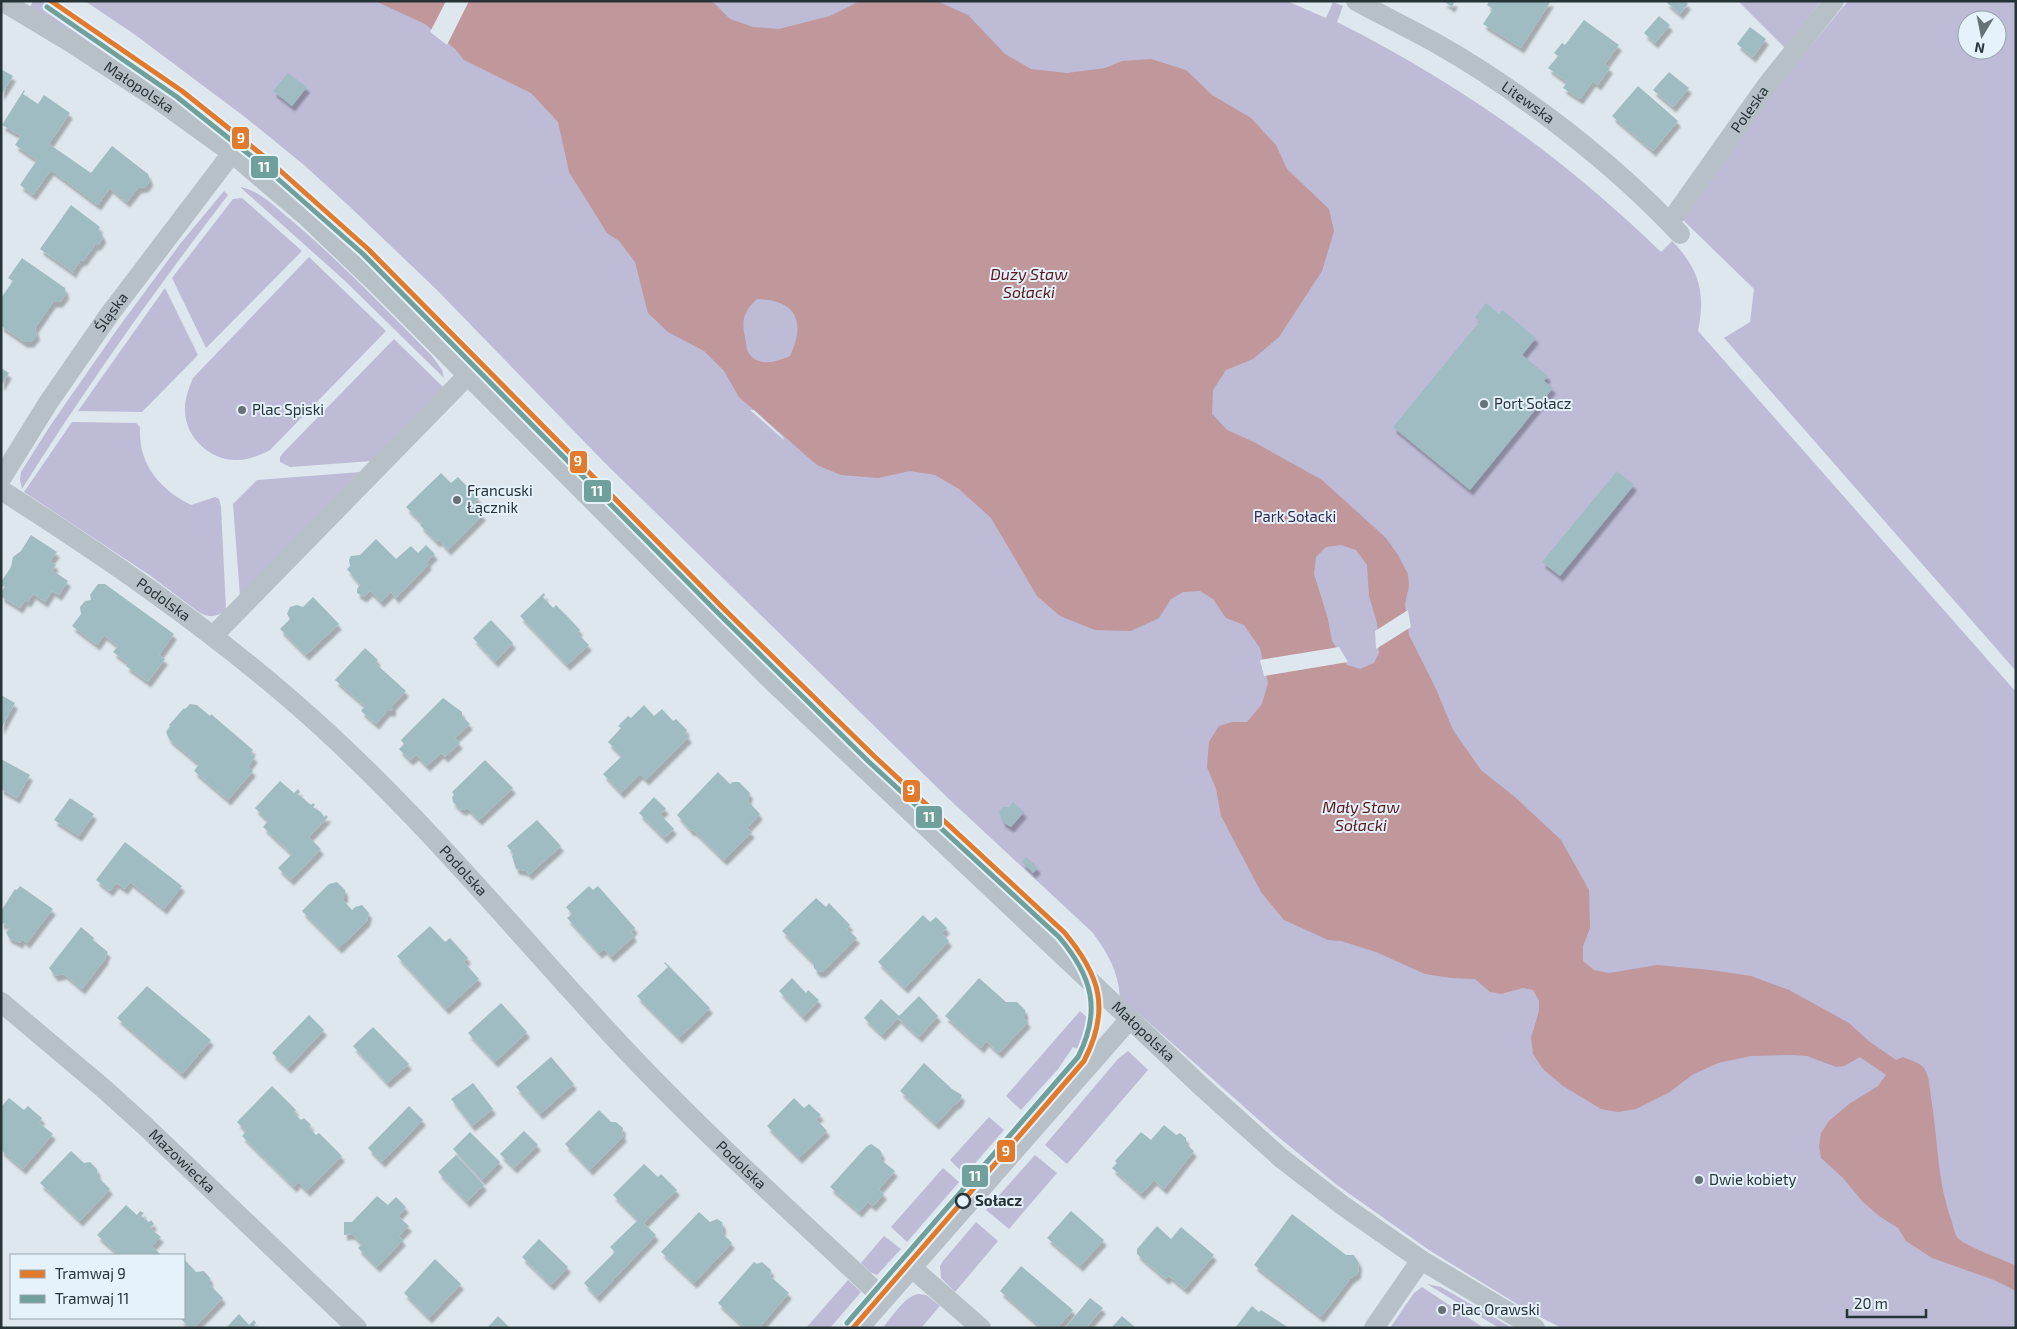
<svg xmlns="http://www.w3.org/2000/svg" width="2017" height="1329" font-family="'Exo 2',sans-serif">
<defs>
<filter id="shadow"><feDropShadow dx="3" dy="5.5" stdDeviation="1" flood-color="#0004"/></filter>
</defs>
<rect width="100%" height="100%" fill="#dee7ed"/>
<g fill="#bdbbd6" fill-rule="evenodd">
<path d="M33,1H41L180,96L177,100L30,7Z"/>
<path d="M85,1H1287L1326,18L1333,2L1343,6L1337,22C1460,84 1562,156 1661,252L1672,241C1699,269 1706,292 1698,331L2016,692V1328H1562L1530,1312L1429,1250L1337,1185L1276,1135L1120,997C1118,971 1108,953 1092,932L950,800L604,462L437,290L349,206L304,165L245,117L134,34Z"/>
<path d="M1738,1H1821L1785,48Z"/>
<path d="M1848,1H2016V671L1724,338L1750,322L1754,289L1683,220L1759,108ZM1967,20H1997V50H1967Z"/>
<path d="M240,187C261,191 275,207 291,220C341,262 386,310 432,356L442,370L444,378L344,280Z"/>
<path d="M224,191L228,195C155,290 86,387 22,489L20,480L21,472L50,426L116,331L180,244Z"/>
<path d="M242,198L302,251L206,348L172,278L233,199Z"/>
<path d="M309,257L386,331L270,450C260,455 249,460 237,460C211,461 186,438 185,412C184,400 189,388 193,378Z"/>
<path d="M165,288L198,355L142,412L78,411Z"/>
<path d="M394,339L443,387L372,461L290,467L280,462V457L284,452Z"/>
<path d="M72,422L136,423L140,427C138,464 159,489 191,505L215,497L219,499L221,507L226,610C217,617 210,618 200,613L148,574L24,492Z"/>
<path d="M361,472L240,596L233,504L257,480Z"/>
<path d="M1080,1011L1092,1022L1082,1051L1073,1047L1058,1069L1021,1110L1006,1096Z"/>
<path d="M1128,1051L1148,1070L1067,1164L1045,1145L1118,1059Z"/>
<path d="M989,1117L1004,1130L965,1175L950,1160Z"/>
<path d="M1035,1155L1057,1173L1009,1229L986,1210Z"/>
<path d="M943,1168L959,1182L907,1242L891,1227Z"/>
<path d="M976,1222L998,1241L955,1292L941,1278L940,1266L943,1261Z"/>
<path d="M884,1236L901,1249L877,1275L870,1272L861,1263Z"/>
<path d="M848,1280L861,1292L830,1328H806Z"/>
<path d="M1427,1284L1441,1287L1512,1328H1499Z"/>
<path d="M1422,1287L1484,1328H1390L1414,1293Z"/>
<path d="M918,1294L926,1295L940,1306L921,1328H886L884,1326C893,1316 904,1297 918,1294Z"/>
</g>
<path fill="#c0979b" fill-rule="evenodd" d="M375,1H712L730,19L753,27L779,29L830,16L860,1H937L968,15L1005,54L1031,69L1067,73L1105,68L1122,61L1151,59L1186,70L1212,95L1251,118L1276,145L1287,169L1329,209L1334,231L1322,271L1279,337L1253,359L1226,370L1213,390L1212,414L1227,430L1254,442L1322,480L1386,538L1398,555L1408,574L1409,586L1405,604L1409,635L1436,689L1453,730L1481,770L1516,798L1561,840L1589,890L1590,928L1583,946V961L1594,970L1609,973L1657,965L1711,970L1751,976L1789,990L1849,1023L1870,1042L1896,1060L1903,1057C1910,1060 1919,1062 1924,1068C1929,1075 1930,1089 1931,1098C1938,1139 1937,1179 1951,1219C1953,1225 1954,1232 1957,1237C1963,1246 2003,1259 2016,1266V1291L1994,1280L1932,1258L1906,1241L1898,1228L1879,1216L1862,1201L1843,1178L1821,1158L1819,1146L1821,1133L1829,1121L1849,1104L1878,1086L1886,1075L1860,1057L1844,1066L1836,1067L1807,1056L1791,1055L1751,1056L1718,1063L1692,1075L1670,1092L1636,1109L1618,1112L1601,1109L1563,1086L1543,1069L1533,1054L1531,1038L1539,1011V1001L1533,990L1523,988L1501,994L1490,992L1475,979L1451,978L1425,974L1376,952L1341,941L1328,940L1284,920L1261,892L1221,816L1216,789L1207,767L1209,742L1219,726L1232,722H1247L1262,704L1268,683L1260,648L1244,625L1226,618L1213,599L1200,591L1183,592L1171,599L1159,618L1131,631L1095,630L1060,616L1037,596L991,518L959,489L935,475L910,471L878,478L841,475L817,465L739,397L724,371L704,351L668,332L648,313L635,262L619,241L607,233L569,172L558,122L531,93L464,60L455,49L425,24ZM757,299C797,300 806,322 790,356C777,362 757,368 748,352C746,348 746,341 745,337C741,320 744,311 757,299ZM1341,545L1356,550L1367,565L1369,596L1377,623L1379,653L1374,663L1360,669L1347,665L1332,641L1328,619L1314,574L1316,557L1326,547Z"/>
<g fill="#dee7ed">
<path d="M446,1H469L447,45L430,32Z"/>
<path d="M750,410H754L783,437L784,440Z"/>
<path d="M1408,610L1411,627L1376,649L1375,631Z"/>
<path d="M1339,647L1348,662L1264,676L1260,660Z"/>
</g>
<g fill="#9fbcc2" filter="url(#shadow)">
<path d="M1443,1H1455L1452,7Z"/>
<path d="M1489,1H1551L1521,48L1483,24L1493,9L1487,5Z"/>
<path d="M1665,1H1685L1688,4L1680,14Z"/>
<path d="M1659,16L1670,25L1655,43L1644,33Z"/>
<path d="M1584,20L1619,45L1605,64L1610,68L1598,85L1593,81L1580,99L1563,88L1567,82L1548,68L1558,56L1554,53L1562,43L1565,45Z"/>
<path d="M1750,27L1766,39L1753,57L1737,44Z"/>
<path d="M1,69L13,76L1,95Z"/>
<path d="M1669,72L1689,88L1673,107L1653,90Z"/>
<path d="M288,73L307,87L292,106L273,91Z"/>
<path d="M1638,86L1678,121L1653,151L1612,116Z"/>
<path d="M24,90L25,91L23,94L38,104L44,95L70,113L49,144L91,173L112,146L148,174L150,180L148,184L145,187L138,188L127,202L110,188L98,205L51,170L33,195L20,185L37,160L15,145L21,136L2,125Z"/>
<path d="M71,205L100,227L98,230L102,234L103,238L98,245H95L84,260L80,261L74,270V273L40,249Z"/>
<path d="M22,258L65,288L66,294L60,302H53L35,328L37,335L31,342H24L1,326V298L13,281L8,278Z"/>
<path d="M1486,303L1499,314L1502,310L1536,338L1522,355L1548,376L1544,381L1553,388L1470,490L1393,427L1480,321L1475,317Z"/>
<path d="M1,368L9,373L1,386Z"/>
<path d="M1617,471L1634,485L1560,576L1542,562Z"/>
<path d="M441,473L451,483L458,477L479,499L473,504L483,515L448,550L439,540L437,542L420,525L422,523L406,507Z"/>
<path d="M31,535L57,552L50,561L56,565L52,570L68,581L59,595L52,591L45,602L33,594L28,602L25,600L20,608L2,597L1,592L5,587L1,585V582L11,567L13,557L21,551Z"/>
<path d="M376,539L396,559L411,546L418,553L426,545L435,554L427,562L429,564L396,598L391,592L381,602L370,591L364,597L357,593V589L360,585L347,569L350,566L349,560L351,556L360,555Z"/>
<path d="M98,584H105L174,634L159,655L165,659L148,682L126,666L128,663L113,652L118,646L104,635L97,645L72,626L81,614L80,607L85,601L91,600L90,595Z"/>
<path d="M544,593L545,595L543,597L553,608L556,605L568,617L580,630L577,633L589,645L567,665L520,616Z"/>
<path d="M313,597L339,624L306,655L280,629L290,619L287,614L290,607L297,605L303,607Z"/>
<path d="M491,620L513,643L495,662L473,638Z"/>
<path d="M365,648L378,660L375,663L406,691L393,705V711H387L376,724L361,711L365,706L335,680Z"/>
<path d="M1,695L15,703L1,729Z"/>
<path d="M443,698L462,712V716L470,724L455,738L460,743L445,757L441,753L427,766L416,755L410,760L399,749L404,744L401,740Z"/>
<path d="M190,704L197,705L210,716L211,714L253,750L250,753L255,757L248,766L253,771L228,800L194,771L199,764L169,739L166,732L170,726L169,725L184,708L185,709Z"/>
<path d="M644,705L654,716L662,709L673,721L676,719L687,730L685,733L689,737L646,780L640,774L621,793L603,774L622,756L608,742L621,728L618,726L628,716L631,718Z"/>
<path d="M1,759L30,775L17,798L1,789Z"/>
<path d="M485,760L513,788L479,820L467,808L464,810L460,809L453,802L452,797L454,795L452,792Z"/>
<path d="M718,772L730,784L733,782H739L750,793L748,801L760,814L747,828L752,832L724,860L693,830L691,831L677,815Z"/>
<path d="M280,781L294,793L298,789L300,792L298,794L311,805L313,803L315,805L313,807L321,812L324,817L326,815L328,817L309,837L321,849L291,880L278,868L292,854L263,827L268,821L255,808Z"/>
<path d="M654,797L666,809L660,814L674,829L664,838L639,813Z"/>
<path d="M70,798L94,814L79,836L54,820Z"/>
<path d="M1013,802L1024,812L1011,827L1003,822L999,812L1003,807H1009Z"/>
<path d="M537,820L561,846L529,875L526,871L516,869L512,856L514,854L507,846Z"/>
<path d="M125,842L182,886L164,909L130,882L125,889L116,883L110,891L96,880Z"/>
<path d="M1026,857L1038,868L1033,873L1022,862Z"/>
<path d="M337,882L345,890V897L342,899L352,910L355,907L362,905L369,913L367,921L339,948L302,911L329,884Z"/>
<path d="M20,886L53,909L27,943L22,939L20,943L9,938L6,932L10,928L4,923L1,924V911L15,889L17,890Z"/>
<path d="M589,886L593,890L598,886L635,928L631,932L634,936L611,957L604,949L599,953L567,918L572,914L566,907Z"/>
<path d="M816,898L826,907L829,903L850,925L847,929L857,938L823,972H818L814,968V963L782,931Z"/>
<path d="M923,915L930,922L936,917L947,928L942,933L949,941L905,988L878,962Z"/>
<path d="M430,926L445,942L450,938L468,958L464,962L479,979L446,1009L397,956Z"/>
<path d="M81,927L94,938L93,940L108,952L105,957L106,958L82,989L64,974L55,976L49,968Z"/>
<path d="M665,962L710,1008L679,1038L637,996L668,967L664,963Z"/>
<path d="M792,978L806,993L808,990L819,1000L803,1017L779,991Z"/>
<path d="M979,978L1006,1002H1017L1025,1010V1019L1028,1022L999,1053L986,1041L981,1048L945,1016Z"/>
<path d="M147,986L211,1040L182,1074L117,1018Z"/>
<path d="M919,996L938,1016L919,1037L898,1018L882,1035L864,1018L881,999L899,1016Z"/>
<path d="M501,1003L527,1032L495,1062L468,1033Z"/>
<path d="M309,1015L324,1030L288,1068L272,1053Z"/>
<path d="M373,1027L409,1064L387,1083L353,1046Z"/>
<path d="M551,1057L574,1084L540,1114L516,1087Z"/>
<path d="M924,1063L952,1089L962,1095L959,1102L954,1105L936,1124L900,1091Z"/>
<path d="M473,1083L493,1109L472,1126L451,1099Z"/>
<path d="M272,1086L296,1110L293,1113L301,1120L304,1118L311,1125L309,1128L316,1135L319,1133L342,1156L307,1191L298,1182L294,1187L242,1136L246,1131L237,1122Z"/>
<path d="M9,1098L24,1110L28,1106L30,1108L42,1118L39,1123L53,1134L23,1169L1,1150V1107Z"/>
<path d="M794,1098L804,1108L809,1104L821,1115L816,1119L827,1131L799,1158L767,1126Z"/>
<path d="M409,1106L423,1120L382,1162L368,1148Z"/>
<path d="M599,1110L611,1122H616L623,1128L622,1134L624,1136L590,1170L565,1144Z"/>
<path d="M1164,1125L1176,1135L1180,1133L1186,1138V1144L1194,1151L1164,1189L1154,1180L1141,1194L1112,1168L1117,1163L1115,1161L1141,1132L1151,1140Z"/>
<path d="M524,1131L538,1145L514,1168L500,1154Z"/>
<path d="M470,1132L500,1162L482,1180L453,1149Z"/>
<path d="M871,1144L880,1150L882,1154L880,1159L895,1171L879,1189L884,1194L873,1206L868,1202L859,1212L830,1187L866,1147Z"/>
<path d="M71,1151L84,1163L90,1162L97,1169L98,1177L110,1189L80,1221L40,1183Z"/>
<path d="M456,1155L484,1185L467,1202L438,1172Z"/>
<path d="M644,1164L658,1177L661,1174L677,1190L644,1223L656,1235L597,1297L584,1283L615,1252L610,1247L638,1220L613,1195Z"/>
<path d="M377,1196L388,1205L396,1197L406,1207L398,1216L409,1226L399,1236L403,1240L377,1267L358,1248L362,1244L352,1234L344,1235V1222H352Z"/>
<path d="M126,1205L137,1215L140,1211L144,1213L141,1216L149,1222L151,1220L154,1224L150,1228L161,1237L152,1246L160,1254L159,1255H119L97,1235Z"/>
<path d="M1071,1211L1104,1240L1080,1266L1047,1238Z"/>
<path d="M699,1212L710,1222L717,1219L722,1222L723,1227L722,1233L732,1243L694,1283L661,1252Z"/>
<path d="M1292,1214L1346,1255H1354L1359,1263L1358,1273L1350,1279L1321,1317L1254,1265Z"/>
<path d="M1157,1226L1171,1239L1181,1227L1214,1255L1185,1289L1169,1276L1166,1279L1137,1254V1249Z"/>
<path d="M539,1239L568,1267L551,1285L522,1257Z"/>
<path d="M184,1259L196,1272L204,1271L210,1278V1285L223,1298L194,1328H190L180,1318H184Z"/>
<path d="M435,1259L461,1284L429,1318L404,1293Z"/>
<path d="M754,1262L757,1264L762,1262L771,1270L770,1276L789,1293L759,1328H745L718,1303Z"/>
<path d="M1021,1266L1073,1310L1057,1328H1042L1000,1291Z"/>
<path d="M1090,1298L1103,1308L1086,1328H1065Z"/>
<path d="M1252,1306L1259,1312L1261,1310L1289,1328H1235Z"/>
<path d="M239,1314L249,1325L254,1320L256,1323L254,1325L257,1328H226Z"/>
<path d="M498,1316L510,1328H487Z"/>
<path d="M1122,1316L1136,1328H1111Z"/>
</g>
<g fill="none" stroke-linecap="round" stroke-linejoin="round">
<g stroke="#b7c0c6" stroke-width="20">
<path id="s1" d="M2,1L70,42L157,99L232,153L307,217L375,282L774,683L1202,1087L1281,1158L1342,1205L1421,1260L1535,1328"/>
<path id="s2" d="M1356,1C1382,15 1408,28 1434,42C1519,90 1613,162 1680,234"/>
<path id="s3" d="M1670,222L1767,85L1834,1"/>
<path id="s4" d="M1,479L48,403L109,315L232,153"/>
<path id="s5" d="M1,490C103,555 198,620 290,699C411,803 511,927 619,1043C703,1133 795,1215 884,1299"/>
<path d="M213,636L467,376"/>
<path id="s6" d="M1,1002L103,1088L144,1125L357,1328"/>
<path d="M912,1268L981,1328"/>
<path d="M859,1328L1129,1020"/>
<path d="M1374,1328L1421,1260"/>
</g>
<g stroke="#e5f1fb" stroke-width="9">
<path id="tram-1" d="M51,1L182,91L266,158L368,249L722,607L874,756L1064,932C1100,975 1111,1009 1084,1061L853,1328"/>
</g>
<g stroke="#e5f1fb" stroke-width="9">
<path id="tram-2" d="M47,7L177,97L261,164L363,254L717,612L869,762L1059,937C1092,976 1102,1010 1078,1057L847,1323"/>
</g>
<use href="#tram-1" stroke="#e27a2b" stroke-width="5"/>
<use href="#tram-2" stroke="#70a09b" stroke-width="5"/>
</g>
<g fill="#667277" stroke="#e5f1fb" stroke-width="2">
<circle cx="1484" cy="404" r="5"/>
<circle cx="242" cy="410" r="5"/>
<circle cx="457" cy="500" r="5"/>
<circle cx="1699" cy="1180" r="5"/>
<circle cx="1442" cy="1310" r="5"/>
</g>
<circle fill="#e5f1fb" stroke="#263337" stroke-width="2.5" cx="963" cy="1201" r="7"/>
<g text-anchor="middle" stroke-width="4" stroke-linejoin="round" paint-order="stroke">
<g font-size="15" fill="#263337" stroke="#e5f1fb">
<text dy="5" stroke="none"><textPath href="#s1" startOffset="162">Małopolska</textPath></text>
<text dy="5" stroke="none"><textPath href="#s2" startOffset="200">Litewska</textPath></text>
<text dy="5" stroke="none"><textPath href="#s3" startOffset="138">Poleska</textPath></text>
<text dy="5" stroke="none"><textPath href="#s4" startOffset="200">Śląska</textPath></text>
<text dy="5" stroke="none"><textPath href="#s5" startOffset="196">Podolska</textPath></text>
<text dy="5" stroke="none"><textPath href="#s5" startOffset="601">Podolska</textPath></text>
<text dy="5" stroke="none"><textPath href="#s1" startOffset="1542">Małopolska</textPath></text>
<text dy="5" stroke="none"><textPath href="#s6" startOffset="241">Mazowiecka</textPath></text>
<text dy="5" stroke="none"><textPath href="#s5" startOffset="1006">Podolska</textPath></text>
</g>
<g font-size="15" fill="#263337" stroke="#e5f1fb" text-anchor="start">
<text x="1494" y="409">Port Sołacz</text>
<text x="252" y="415">Plac Spiski</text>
<text x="467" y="496">Francuski<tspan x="467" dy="17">Łącznik</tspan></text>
<text x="1709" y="1185">Dwie kobiety</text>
<text x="1452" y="1315">Plac Orawski</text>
</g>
<g font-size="15" fill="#342857" stroke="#e5f1fb">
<text x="1295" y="522">Park Sołacki</text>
</g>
<g font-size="15" font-weight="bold" fill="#263337" stroke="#e5f1fb" text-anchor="start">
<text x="975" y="1206">Sołacz</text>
</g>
<g font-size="16" font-style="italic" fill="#5b181a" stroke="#e5f1fb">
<text x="1029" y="280">Duży Staw<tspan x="1029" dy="18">Sołacki</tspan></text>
<text x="1361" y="813">Mały Staw<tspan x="1361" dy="18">Sołacki</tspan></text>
</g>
</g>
<g stroke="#e5f1fb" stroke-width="2">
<rect x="231" y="126" width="19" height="24" rx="5" fill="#e27a2b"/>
<rect x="250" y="155" width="29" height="24" rx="5" fill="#70a09b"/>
<rect x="569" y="450" width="19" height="24" rx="5" fill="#e27a2b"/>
<rect x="583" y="479" width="29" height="24" rx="5" fill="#70a09b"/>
<rect x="902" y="779" width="19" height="24" rx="5" fill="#e27a2b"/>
<rect x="915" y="805" width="28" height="24" rx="5" fill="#70a09b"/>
<rect x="996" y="1139" width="20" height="24" rx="5" fill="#e27a2b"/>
<rect x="961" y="1164" width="28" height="24" rx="5" fill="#70a09b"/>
</g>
<g font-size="14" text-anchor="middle" font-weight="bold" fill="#fff">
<text x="241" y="143">9</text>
<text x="264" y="172">11</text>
<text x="578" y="466">9</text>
<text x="597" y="496">11</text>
<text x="911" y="795">9</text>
<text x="929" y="822">11</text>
<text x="1006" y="1156">9</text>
<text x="975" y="1181">11</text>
</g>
<rect width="2017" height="1329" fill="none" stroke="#263337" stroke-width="5"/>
<rect x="10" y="1254" width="175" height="65" fill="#e5f1fb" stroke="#99a5ad"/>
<rect x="20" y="1270" width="25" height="8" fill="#e27a2b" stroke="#99a5ad"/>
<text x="55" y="1279" font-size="15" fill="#263337">Tramwaj 9</text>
<rect x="20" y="1295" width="25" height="8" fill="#70a09b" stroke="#99a5ad"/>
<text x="55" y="1304" font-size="15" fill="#263337">Tramwaj 11</text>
<g transform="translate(1982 35) rotate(190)"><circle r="24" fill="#e5f1fb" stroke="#99a5ad"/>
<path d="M0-4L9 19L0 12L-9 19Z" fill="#667277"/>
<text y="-8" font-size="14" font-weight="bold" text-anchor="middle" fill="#263337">N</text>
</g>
<path d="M1847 1309v8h79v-8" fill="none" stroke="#263337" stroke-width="2.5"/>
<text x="1854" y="1309" font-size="15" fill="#263337" stroke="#e5f1fb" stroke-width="4" paint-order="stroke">20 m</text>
</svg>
